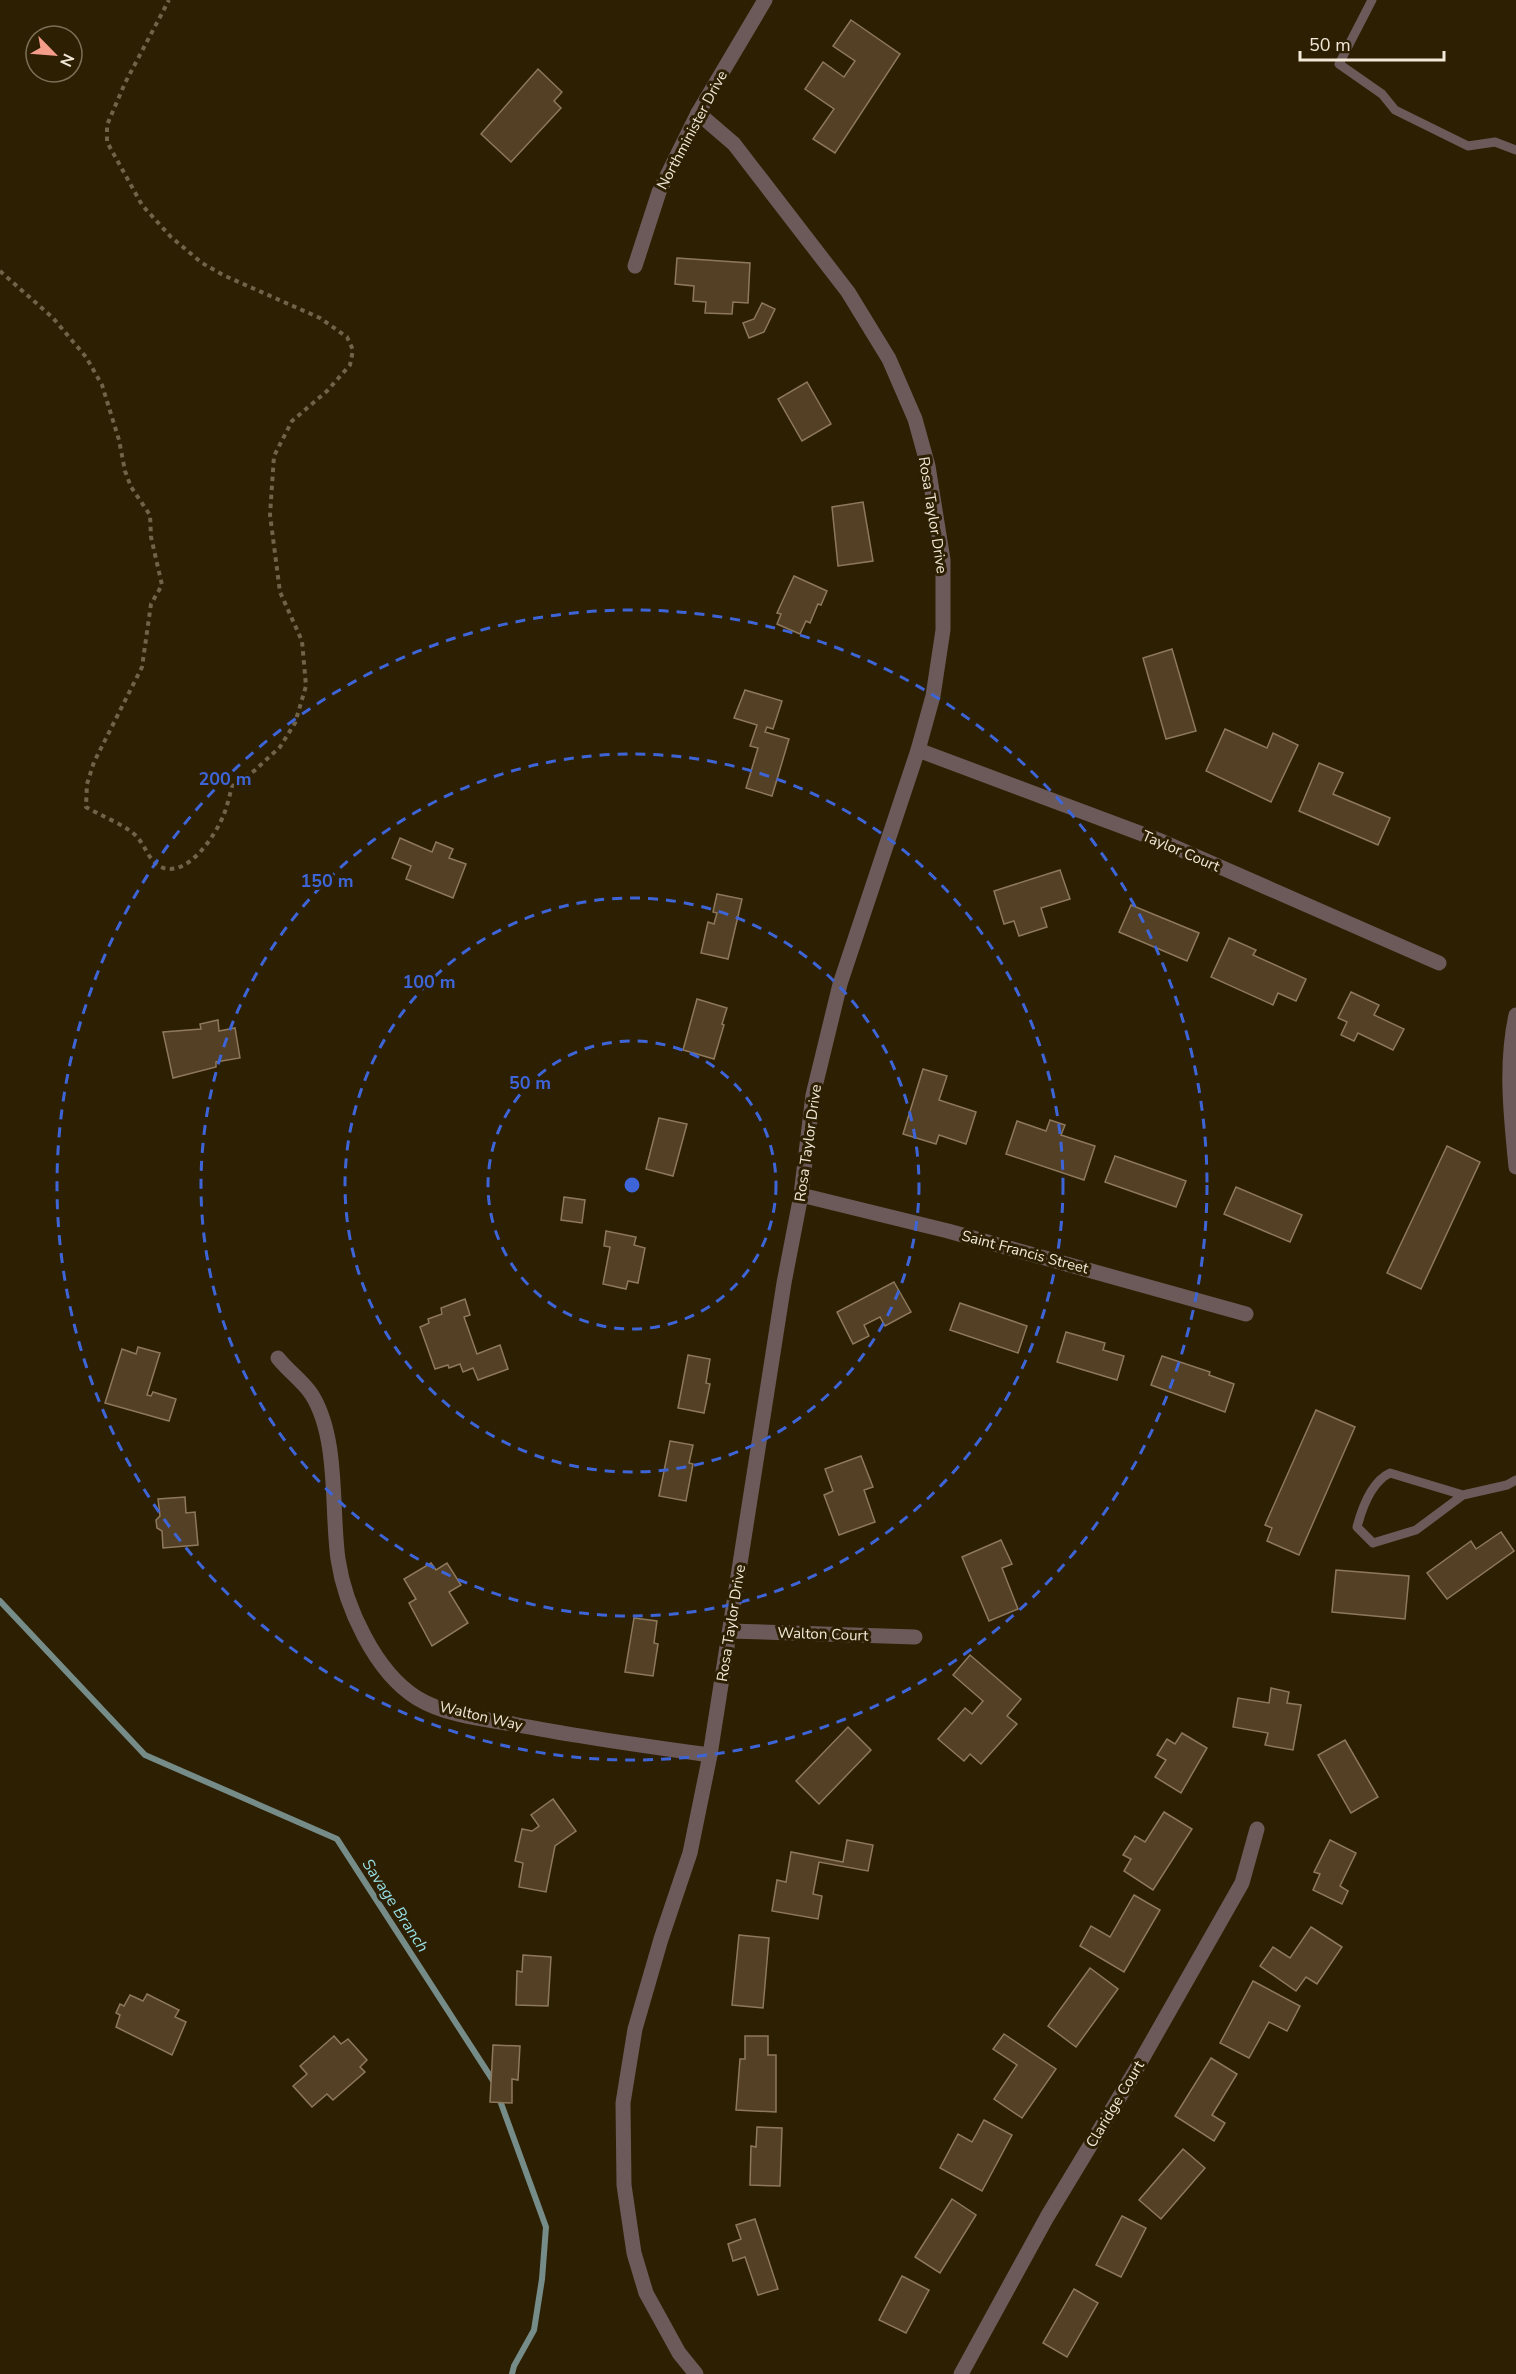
<svg xmlns="http://www.w3.org/2000/svg" width="1516" height="2374" font-family="'Nunito Sans',sans-serif">
<rect width="100%" height="100%" fill="#2d1f02"/>
<g fill="none" stroke-linecap="round" stroke-linejoin="round">
<g stroke="#768c89" stroke-width="6">
<path d="M0,1601L145,1755L337,1839L494,2082"/>
<path d="M498,2095L546,2227L542,2279L534,2330L514,2366L512,2374"/>
</g>
</g>
<g fill="#534025" stroke="#8e785c" stroke-width="1.5">
<path d="M851,20L900,54L835,153L813,139L834,109L805,89L823,62L844,77L855,61L833,46Z"/>
<path d="M538,69L562,92L554,101L561,108L511,162L481,134Z"/>
<path d="M677,258L750,263L748,303L733,302L732,314L705,313L706,302L693,301L694,286L675,284Z"/>
<path d="M762,303L775,309L764,332L749,338L743,323L754,319Z"/>
<path d="M807,382L831,424L802,441L778,399Z"/>
<path d="M863,502L873,561L838,566L832,507Z"/>
<path d="M794,576L827,591L821,605L818,604L810,623L806,621L800,634L777,624L781,614L777,613Z"/>
<path d="M1172,649L1196,731L1166,739L1143,658Z"/>
<path d="M745,690L782,701L773,729L767,727L765,732L789,739L772,796L746,788L758,748L750,746L757,725L734,718Z"/>
<path d="M1225,729L1267,748L1273,733L1298,745L1271,802L1206,771Z"/>
<path d="M1319,763L1343,773L1333,794L1390,818L1378,845L1299,811Z"/>
<path d="M400,838L432,852L436,842L453,849L449,858L466,864L453,898L406,879L411,866L392,858Z"/>
<path d="M1060,870L1070,899L1041,908L1047,927L1019,936L1014,921L1004,924L994,891Z"/>
<path d="M717,894L742,899L728,959L701,953L708,922L714,924L717,913L713,912Z"/>
<path d="M1131,905L1199,933L1187,961L1119,932Z"/>
<path d="M1229,938L1256,950L1253,955L1306,979L1296,1001L1278,993L1273,1005L1211,977Z"/>
<path d="M1351,992L1379,1005L1374,1015L1404,1029L1393,1050L1358,1033L1354,1041L1341,1035L1347,1022L1338,1018Z"/>
<path d="M697,999L727,1008L722,1024L724,1025L714,1059L683,1050Z"/>
<path d="M218,1020L219,1031L235,1028L240,1058L216,1062V1067L173,1078L163,1032L201,1029L200,1024Z"/>
<path d="M923,1069L947,1076L939,1100L976,1112L966,1144L939,1135L936,1144L903,1134Z"/>
<path d="M659,1118L687,1124L673,1176L646,1169Z"/>
<path d="M1050,1120L1065,1125L1061,1135L1095,1146L1084,1180L1006,1154L1017,1121L1046,1131Z"/>
<path d="M1447,1146L1480,1162L1421,1289L1387,1273Z"/>
<path d="M1115,1156L1186,1181L1176,1207L1105,1182Z"/>
<path d="M1236,1187L1302,1215L1290,1242L1224,1214Z"/>
<path d="M564,1197L585,1200L582,1223L561,1220Z"/>
<path d="M606,1231L636,1237L634,1245L645,1248L638,1283L628,1281L626,1289L603,1284L610,1247L604,1246Z"/>
<path d="M894,1282L911,1312L885,1326L880,1317L864,1325L869,1336L853,1344L837,1312Z"/>
<path d="M465,1299L470,1315L464,1317L477,1354L500,1345L508,1369L478,1380L473,1368L463,1372L460,1364L449,1368L448,1365L435,1369L420,1327L429,1323L428,1319L442,1314L441,1308Z"/>
<path d="M960,1303L1027,1326L1018,1353L950,1330Z"/>
<path d="M1066,1332L1105,1343L1103,1350L1124,1356L1117,1380L1057,1362Z"/>
<path d="M138,1347L160,1353L147,1395L151,1396L153,1392L176,1399L169,1421L105,1403L122,1349L136,1354Z"/>
<path d="M688,1355L710,1359L706,1383L710,1384L704,1413L678,1408Z"/>
<path d="M1162,1356L1210,1372L1209,1375L1234,1384L1225,1412L1151,1385Z"/>
<path d="M1316,1410L1355,1427L1299,1555L1267,1541L1272,1528L1265,1525Z"/>
<path d="M670,1441L693,1445L689,1463L693,1464L686,1501L659,1496Z"/>
<path d="M861,1456L873,1487L864,1490L875,1522L839,1535L824,1495L833,1491L825,1469Z"/>
<path d="M185,1497L186,1513L195,1512L198,1545L163,1548L162,1531L157,1528L156,1520L160,1516L158,1499Z"/>
<path d="M1501,1532L1514,1551L1447,1599L1427,1573L1471,1541L1476,1549Z"/>
<path d="M1001,1540L1012,1564L1002,1568L1018,1609L989,1621L962,1557Z"/>
<path d="M431,1563L436,1570L447,1563L461,1585L449,1592L468,1623L432,1646L409,1603L416,1599L404,1579Z"/>
<path d="M1336,1570L1409,1576L1405,1619L1332,1612Z"/>
<path d="M634,1618L657,1621L654,1643L658,1644L653,1676L625,1672Z"/>
<path d="M970,1655L1021,1699L1007,1716L1017,1724L981,1764L970,1754L964,1761L938,1739L965,1708L972,1714L983,1701L953,1675Z"/>
<path d="M1271,1688L1289,1692L1287,1703L1301,1705L1293,1750L1265,1745L1268,1733L1233,1727L1238,1698L1269,1703Z"/>
<path d="M848,1727L871,1750L819,1804L796,1781Z"/>
<path d="M1182,1733L1207,1748L1181,1793L1155,1777L1166,1760L1157,1755L1167,1739L1175,1744Z"/>
<path d="M1345,1740L1378,1797L1351,1813L1318,1755Z"/>
<path d="M553,1799L576,1831L555,1846L546,1892L519,1887L523,1863L515,1861L522,1829L532,1831L539,1826L531,1815Z"/>
<path d="M1164,1812L1192,1829L1153,1890L1124,1871L1131,1859L1123,1855L1135,1836L1145,1842Z"/>
<path d="M847,1840L873,1845L868,1871L819,1862L813,1894L822,1896L818,1919L772,1911L777,1880L786,1882L791,1852L843,1862Z"/>
<path d="M1330,1840L1356,1853L1340,1886L1348,1891L1342,1904L1313,1890L1320,1874L1314,1872Z"/>
<path d="M1134,1895L1160,1910L1124,1972L1080,1946L1091,1926L1110,1937Z"/>
<path d="M1311,1927L1342,1947L1317,1984L1306,1977L1296,1991L1260,1966L1273,1947L1290,1958Z"/>
<path d="M739,1935L769,1938L763,2008L732,2005Z"/>
<path d="M523,1955L551,1957L548,2006L516,2005L517,1971L522,1972Z"/>
<path d="M1090,1968L1118,1989L1076,2047L1048,2026Z"/>
<path d="M1253,1981L1300,2006L1287,2031L1269,2022L1249,2058L1220,2043Z"/>
<path d="M147,1994L179,2010L175,2017L186,2022L172,2055L116,2027L120,2015L116,2013L120,2004L124,2006L130,1995L143,2001Z"/>
<path d="M1004,2034L1056,2069L1022,2118L994,2099L1017,2065L993,2049Z"/>
<path d="M334,2036L341,2044L348,2039L367,2060L360,2067L365,2072L333,2100L327,2094L312,2107L293,2086L307,2074L300,2066Z"/>
<path d="M745,2036H768V2055H776V2112L736,2110L740,2059H745Z"/>
<path d="M493,2045L520,2046L518,2080L512,2079V2103L490,2102Z"/>
<path d="M1211,2058L1237,2074L1212,2115L1225,2123L1214,2141L1175,2116Z"/>
<path d="M984,2120L1012,2135L982,2191L940,2168L958,2134L972,2142Z"/>
<path d="M757,2127L782,2128L780,2186L750,2185L751,2146L756,2147Z"/>
<path d="M1183,2149L1205,2168L1161,2219L1139,2200Z"/>
<path d="M952,2199L976,2215L940,2273L915,2257Z"/>
<path d="M1122,2216L1146,2228L1121,2277L1096,2265Z"/>
<path d="M755,2219L778,2289L758,2295L745,2257L733,2261L728,2244L741,2239L736,2225Z"/>
<path d="M902,2276L929,2290L906,2333L879,2320Z"/>
<path d="M1074,2289L1098,2303L1067,2357L1043,2343Z"/>
</g>
<g fill="none" stroke-linecap="round" stroke-linejoin="round">
<path stroke="#6f634a" stroke-width="4" stroke-dasharray="4.5 4.5" stroke-linecap="butt" d="M0,271L53,318L86,357L102,385L119,440L125,471L131,487L150,515L151,537L162,585L151,604L142,667L94,762L87,784L86,807C99,815 128,826 137,837C145,845 148,859 159,866C186,881 216,835 224,814C228,804 230,793 233,783L254,771L280,747L295,723L306,686L302,641L280,592L270,515L274,456L292,421L327,391L350,365L353,350L347,337L320,318L223,275L202,263L171,237L142,205L107,142V125L125,83L169,0"/>
<g stroke="#6b5a59" stroke-width="9">
<path d="M1372,0L1339,64L1382,94L1395,110L1468,146L1495,142L1516,150"/>
<path d="M1463,1495L1390,1473C1371,1482 1362,1508 1357,1527L1373,1543L1416,1530L1463,1495L1507,1485L1516,1480"/>
</g>
<g stroke="#6b5a59" stroke-width="15">
<path d="M635,266L659,192L698,113L765,0"/>
<path d="M918,750L1161,841L1439,963"/>
<path d="M1516,1015C1505,1065 1511,1116 1516,1167"/>
<path d="M801,1195L948,1231L1246,1314"/>
<path d="M278,1358C288,1371 303,1381 312,1395C339,1439 331,1508 338,1559C345,1606 375,1672 417,1698C445,1715 481,1719 513,1724C578,1737 644,1746 710,1755"/>
<path d="M730,1631L915,1637"/>
<path d="M696,2374L679,2353L646,2293L634,2253L624,2185L623,2103L635,2029L661,1939L690,1853L710,1755L784,1283L801,1195L813,1095L840,984L918,750L933,696L943,630V560L928,466L915,419L889,359L848,292L734,144L698,113"/>
<path d="M961,2374L1047,2217L1134,2073L1242,1883L1257,1829"/>
</g>
</g>
<g fill="none" stroke="#3d65d8" stroke-width="3" stroke-dasharray="10 8">
<circle cx="632" cy="1185" r="144"/>
<circle cx="632" cy="1185" r="287"/>
<circle cx="632" cy="1185" r="431"/>
<circle cx="632" cy="1185" r="575"/>
</g>
<g text-anchor="middle" stroke-width="6" stroke-linejoin="round" paint-order="stroke">
<g font-size="15" fill="#f1e8d7" stroke="#2d1f02">
<text transform="translate(692 130) rotate(-62)" y="5">Northminister Drive</text>
<text transform="translate(933 515) rotate(81)" y="5">Rosa Taylor Drive</text>
<text transform="translate(1181 851) rotate(23)" y="5">Taylor Court</text>
<text transform="translate(808 1143) rotate(-82)" y="5">Rosa Taylor Drive</text>
<text transform="translate(1025 1252) rotate(15)" y="5">Saint Francis Street</text>
<text transform="translate(731 1623) rotate(-81)" y="5">Rosa Taylor Drive</text>
<text transform="translate(823 1634) rotate(2)" y="5">Walton Court</text>
<text transform="translate(481 1716) rotate(13)" y="5">Walton Way</text>
<text transform="translate(1115 2104) rotate(-59)" y="5">Claridge Court</text>
</g>
<g font-size="16" font-style="italic" fill="#96dee5" stroke="#2d1f02">
<text transform="translate(396 1905) rotate(57)" y="6">Savage Branch</text>
</g>
</g>
<circle cx="632" cy="1185" r="9" fill="#3d65d8" stroke="#2d1f02" stroke-width="3"/>
<g font-size="18" text-anchor="middle" font-weight="bold" fill="#3d65d8" stroke="#2d1f02" stroke-width="6" stroke-linejoin="round" paint-order="stroke">
<text x="225" y="785">200 m</text>
<text x="327" y="887">150 m</text>
<text x="429" y="988">100 m</text>
<text x="530" y="1089">50 m</text>
</g>
<g transform="translate(54 54) rotate(115)"><circle r="28" fill="#2d1f02" stroke="#7b6f57" stroke-width="1.5"/>
<path d="M0-4.5L10 22L0 15L-10 22Z" fill="#f49d8b"/>
<text y="-9" font-size="16" font-weight="bold" text-anchor="middle" fill="#f1e8d7">N</text>
</g>
<path d="M1300 51v9h144v-9" fill="none" stroke="#f1e8d7" stroke-width="3"/>
<text x="1309" y="51" font-size="18" fill="#f1e8d7" stroke="#2d1f02" stroke-width="4.5" paint-order="stroke">50 m</text>
</svg>
